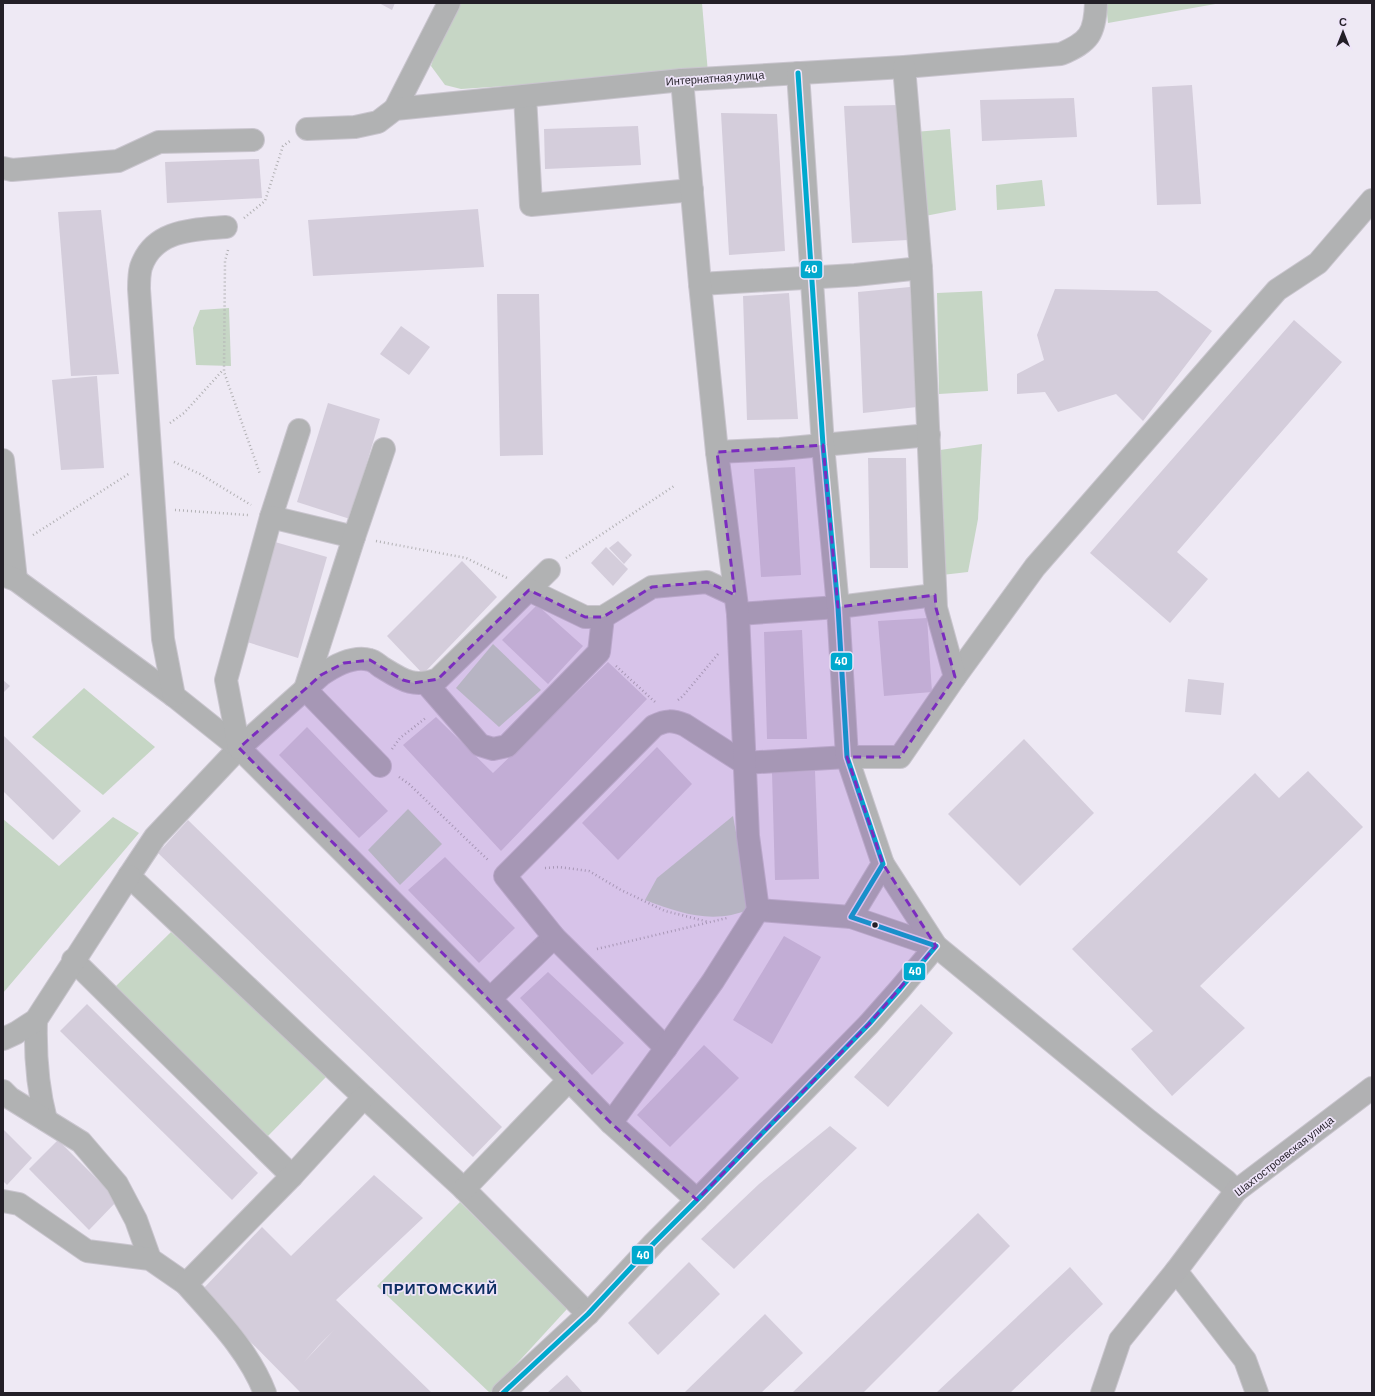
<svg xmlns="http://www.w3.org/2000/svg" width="1375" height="1396" font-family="Barlow,sans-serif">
<rect width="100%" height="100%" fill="#eee9f4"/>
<g fill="#c6d6c5">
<path d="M460,3H702L708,73L461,89L445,85L431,66L435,54Z"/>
<path d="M1106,3H1221L1108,23Z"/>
<path d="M950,129L956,210L925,216L915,132Z"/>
<path d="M1042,180L1045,206L997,210L996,185Z"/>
<path d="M982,291L988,391L939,394L937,293Z"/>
<path d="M229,308L231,366L196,365L193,328L200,310Z"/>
<path d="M982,444L978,519L968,572L942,575L940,450Z"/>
<path d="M493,644L541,690L499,727L456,688Z"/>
<path d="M84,688L155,747L103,795L32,737Z"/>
<path d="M408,809L442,844L400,885L368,850Z"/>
<path d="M733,816L750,909C713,925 680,913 645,900L657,878Z"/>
<path d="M113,817L139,833L3,993V819L59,866Z"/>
<path d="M171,932L328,1075L266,1138L114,988Z"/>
<path d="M460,1202L567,1309L490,1393L377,1286Z"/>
</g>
<g fill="#d4cddb" fill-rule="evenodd">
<path d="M379,3H395L392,10Z"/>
<path d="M1192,85L1201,204L1157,205L1152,87Z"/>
<path d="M1074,98L1077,137L982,141L980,100Z"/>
<path d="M900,105L908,240L852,243L844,106Z"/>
<path d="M721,113L777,114L785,251L729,255Z"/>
<path d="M638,126L641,165L545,169L544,129Z"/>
<path d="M259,159L262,198L167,203L165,162Z"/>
<path d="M478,209L484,267L313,276L308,220Z"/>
<path d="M101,210L119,374L71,376L58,212Z"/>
<path d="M910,287L917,407L863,413L858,292Z"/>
<path d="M1055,289L1157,291L1212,331L1143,421L1116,394L1058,412L1045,392L1017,394V374L1044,360L1037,335Z"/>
<path d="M789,293L798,419L747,420L743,296Z"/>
<path d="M497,294H539L543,455L500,456Z"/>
<path d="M1294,320L1342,362L1177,552L1208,579L1170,623L1090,553Z"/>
<path d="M401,326L430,347L409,375L380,354Z"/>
<path d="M97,376L104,468L61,470L52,380Z"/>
<path d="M328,403L380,419L350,519L297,502Z"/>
<path d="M868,458H906L908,568H870Z"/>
<path d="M795,467L801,575L761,577L754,469Z"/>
<path d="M618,541L632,555L624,564L609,548Z"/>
<path d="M275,542L327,557L298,658L244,641Z"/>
<path d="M606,547L628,569L613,586L591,563Z"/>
<path d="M462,561L497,597L423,674L387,636Z"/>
<path d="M537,605L583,646L548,684L502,640Z"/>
<path d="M927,618L932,692L884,696L878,621Z"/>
<path d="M802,630L807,739H767L764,632Z"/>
<path d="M608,662L647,699L501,851L403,745L436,717L493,773Z"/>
<path d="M1188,679L1224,683L1221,715L1185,712Z"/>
<path d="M3,680L10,686L3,693Z"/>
<path d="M307,727L388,811L359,838L279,755Z"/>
<path d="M3,735L81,811L53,840L3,791Z"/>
<path d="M1024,739L1094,813L1020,886L948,814Z"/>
<path d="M657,747L692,784L618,860L582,823Z"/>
<path d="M815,771L819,879L775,880L772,772Z"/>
<path d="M1308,771L1363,827L1200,986L1245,1028L1172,1096L1131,1049L1153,1031L1072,949L1255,773L1279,798Z"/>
<path d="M188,820L502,1127L473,1157L158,853Z"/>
<path d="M445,857L515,928L479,963L408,890Z"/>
<path d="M784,936L821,957L772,1044L733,1020Z"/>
<path d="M548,972L624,1043L592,1075L520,998Z"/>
<path d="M87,1004L258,1173L232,1200L60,1031Z"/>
<path d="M921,1004L953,1033L888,1107L854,1077Z"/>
<path d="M704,1045L739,1078L670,1147L637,1115Z"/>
<path d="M830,1126L857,1148L734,1269L701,1239L759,1184Z"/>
<path d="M3,1129L32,1158L7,1185L3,1181Z"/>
<path d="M58,1140L118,1200L89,1230L29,1169Z"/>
<path d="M374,1175L423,1218L336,1300L432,1393H301L227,1318L203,1289L262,1227L291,1256ZM334,1330L304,1362L319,1345Z"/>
<path d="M978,1213L1010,1246L863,1393H792Z"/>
<path d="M689,1262L720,1294L658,1355L628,1323Z"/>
<path d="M1070,1267L1103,1304L1010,1393H936Z"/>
<path d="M765,1314L803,1353L761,1393H684Z"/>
<path d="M567,1375L583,1393H547Z"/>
</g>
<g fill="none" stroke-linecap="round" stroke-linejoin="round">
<g stroke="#c9c5ce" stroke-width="24">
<g id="minor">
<path d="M525,96L531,205L692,190"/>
<path d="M395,109L449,3"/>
<path d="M307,129L355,127L378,122L395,109L682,80L904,67L1061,54C1089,42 1095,34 1096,3"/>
<path d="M3,168L12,170L118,161L159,142L253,140"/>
<path d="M700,284L855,275L921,268"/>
<path d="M717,452L780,449L929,435"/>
<path d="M3,460L16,580"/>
<path d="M271,517L299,430"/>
<path d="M549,570L438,679C414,688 404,681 383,668C379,666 375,661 370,660C353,655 334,666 321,675L239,748L155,837L129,876L364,1097L464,1189L588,1314"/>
<path d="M3,575L16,580L174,696L239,748L490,999L611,1123L697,1200"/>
<path d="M529,590L585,617H603L652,587L707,582L735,595"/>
<path d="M738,614L838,607L935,595"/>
<path d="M955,677L1035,567L1277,290L1318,263L1372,200"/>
<path d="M426,683L480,745L493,749L507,746L599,652L603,617"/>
<path d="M174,696L163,639L139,289C139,282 139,274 141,267C154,229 193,230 226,227"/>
<path d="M239,748L226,680L271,517L354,537"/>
<path d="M380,766L305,689L354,537L384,449"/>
<path d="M758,910L851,917"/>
<path d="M73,960L292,1176"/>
<path d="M490,999L554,937"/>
<path d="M36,1020C35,1055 37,1086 46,1120"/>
<path d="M3,1039L16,1033L36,1020L129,876"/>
<path d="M666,1048L554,937L505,876L654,726C666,720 672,720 685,725L744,763L847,757H900L955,677L936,608L921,268L904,67"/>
<path d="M3,1091L10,1098L81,1142L117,1184L136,1220L150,1259"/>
<path d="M611,1123L666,1048L713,981L758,910L748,836L738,614L717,452L700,284L682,80"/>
<path d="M464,1189L569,1080"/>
<path d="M3,1201L19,1204L87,1251L150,1259L186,1284"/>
<path d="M1176,1271L1245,1360L1257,1393"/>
<path d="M265,1393C249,1351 215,1317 186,1284L292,1176L364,1097"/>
<path d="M503,1393L588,1314L654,1243L697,1200L869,1024L900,989L936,946L851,917L883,864L847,757L838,607L823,445L798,73"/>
</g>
</g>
<g stroke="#c9c5ce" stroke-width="24">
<path id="tertiary" d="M883,864L936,946L1149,1121L1226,1181L1236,1191"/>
</g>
<g stroke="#c9c5ce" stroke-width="24">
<path id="secondary" d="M1102,1393L1120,1340L1176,1271L1236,1191L1372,1088"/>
</g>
<g stroke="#b2b1b4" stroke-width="2.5" stroke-dasharray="1 3" stroke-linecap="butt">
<path d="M244,218L265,201L283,146L290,141"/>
<path d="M228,250L225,261L224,372L260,474"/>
<path d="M170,423L184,413L223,370"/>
<path d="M174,462L200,474L251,505"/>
<path d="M175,510L248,515"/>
<path d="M33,535L130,473"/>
<path d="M376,541L466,558L509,579"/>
<path d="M566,558L674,486"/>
<path d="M616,666L655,702"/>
<path d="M678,700L683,696L718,654"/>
<path d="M392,749L400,738L427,717"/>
<path d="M399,777L409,784L489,861"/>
<path d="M545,868L559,867L589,871L621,890L665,911L709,922"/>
<path d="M597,949L727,918"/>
</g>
<use href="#minor" stroke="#b1b2b3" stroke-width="22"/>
<use href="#tertiary" stroke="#b1b2b3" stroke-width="22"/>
<use href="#secondary" stroke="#b1b1b3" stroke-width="22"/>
<g stroke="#eee4f9" stroke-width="8">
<path id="bus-1" d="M503,1393L588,1314L654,1243L697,1200L869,1024L900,989L936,946L851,917L883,864L847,757L838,607L823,445L798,73"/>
</g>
<use href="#bus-1" stroke="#00a9ce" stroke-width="5"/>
</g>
<path fill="#7b2cbf" fill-opacity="0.2" stroke="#7b2cbf" stroke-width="3" stroke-dasharray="8 5" stroke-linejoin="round" d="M823,445L838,607L935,595L936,608L955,677L900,757H847L883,864L936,946L869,1024L697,1200L611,1123L239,748L321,675L344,663L370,660L403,680L414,683L438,679L529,590L585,617H603L652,587L707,582L735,595L717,452Z"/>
<circle fill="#231f27" stroke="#eee4f9" stroke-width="1.5" cx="875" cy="925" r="3.5"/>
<g text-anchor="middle" stroke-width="3.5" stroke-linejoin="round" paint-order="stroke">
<g font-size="11" fill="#231f27" stroke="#eee4f9">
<text transform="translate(715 78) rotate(-4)" y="4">Интернатная улица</text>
<text transform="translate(1284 1156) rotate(-38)" y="4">Шахтостроевская улица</text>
</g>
<g font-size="15" font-weight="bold" letter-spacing="1" fill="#0d2e62" stroke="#eee4f9">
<text x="440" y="1294">ПРИТОМСКИЙ</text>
</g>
</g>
<g stroke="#eee4f9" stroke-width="1.5">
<rect x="800" y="260" width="23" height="19" rx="4" fill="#00a9ce"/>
<rect x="830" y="652" width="23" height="19" rx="4" fill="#00a9ce"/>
<rect x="903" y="962" width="23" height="19" rx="4" fill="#00a9ce"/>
<rect x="631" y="1245" width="23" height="20" rx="4" fill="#00a9ce"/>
</g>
<g font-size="11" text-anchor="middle" font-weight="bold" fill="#fff">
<text x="811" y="273">40</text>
<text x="841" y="665">40</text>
<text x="915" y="975">40</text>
<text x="643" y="1259">40</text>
</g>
<rect width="1375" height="1396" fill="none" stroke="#231f27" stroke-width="8"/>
<g transform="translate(1343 32)" stroke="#eee4f9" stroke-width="3" paint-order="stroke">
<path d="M0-3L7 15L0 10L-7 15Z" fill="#231f27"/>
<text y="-6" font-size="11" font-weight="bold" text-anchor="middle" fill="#231f27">С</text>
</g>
</svg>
